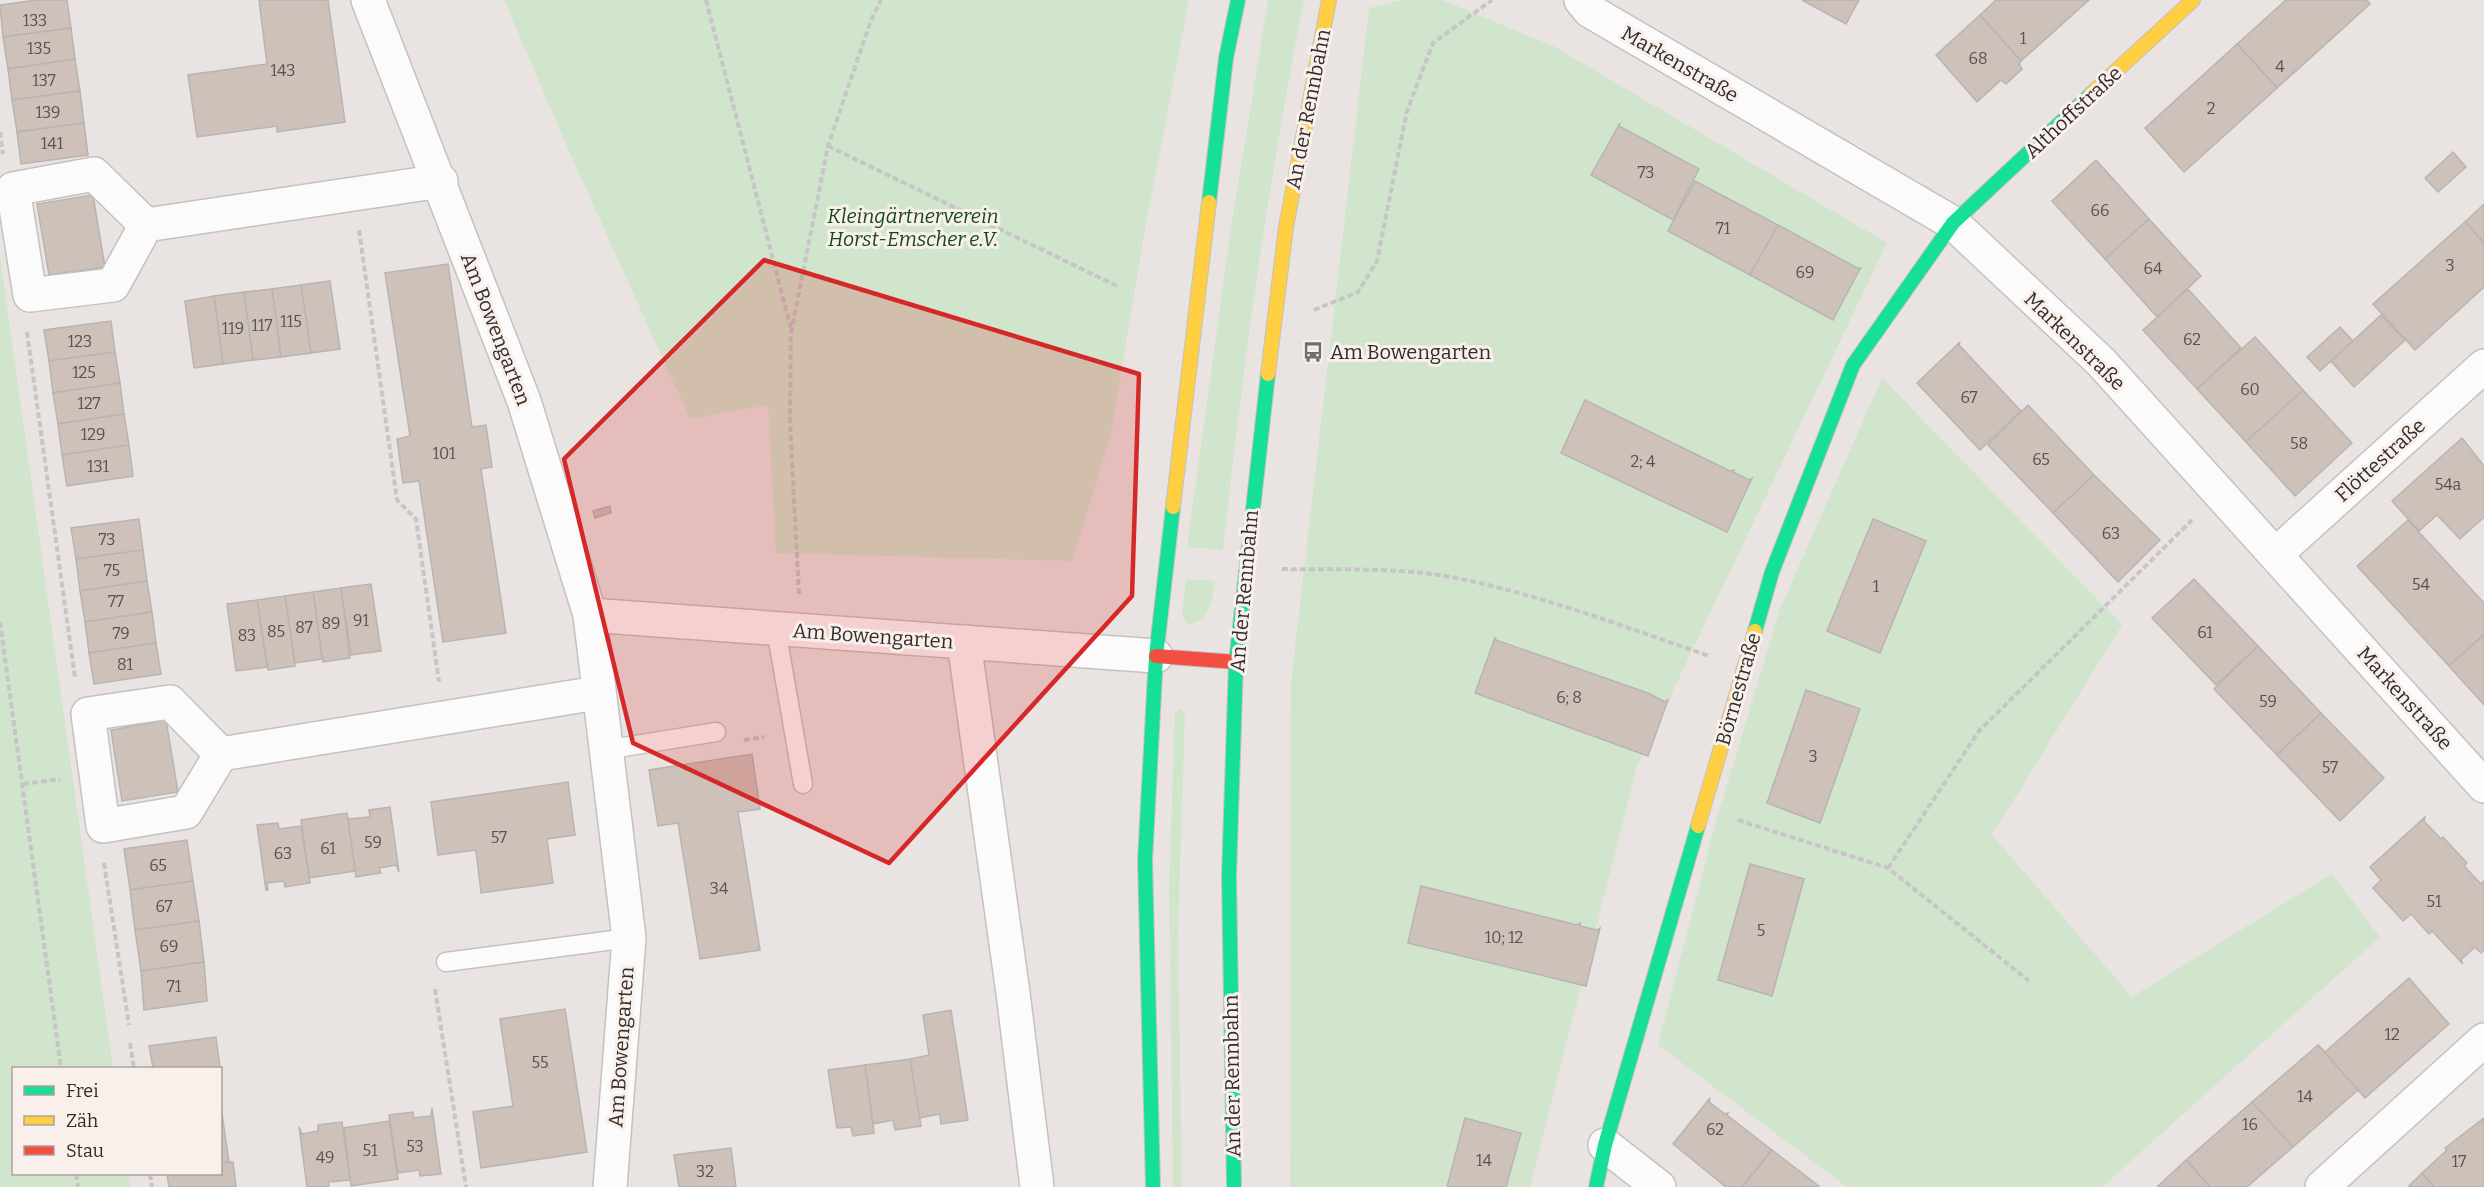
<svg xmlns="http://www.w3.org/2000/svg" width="2484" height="1187" font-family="Bitter,serif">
<rect width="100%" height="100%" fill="#e9e4e2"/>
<g fill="#d0e5cc">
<path d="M504,0H1189L1144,235L1110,438L1072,561L776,553L768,405L690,419L569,151Z"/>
<path d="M1268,0H1304C1268,182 1243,365 1223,550L1187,547L1231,228Z"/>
<path d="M1401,0H1442L1555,47L1887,243L1637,766L1530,1187H1290L1291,683L1369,8Z"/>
<path d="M0,256L113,1068H14V1174H128L130,1187H0Z"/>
<path d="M1882,378L2122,625L1992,835L2132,997L2332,874L2380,937L2102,1187H1847L1658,1045L1715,825L1780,609Z"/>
<path d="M1186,579L1215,581C1213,598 1209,624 1187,624L1182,616Z"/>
<path d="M1180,708L1185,715L1178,931L1182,1187H1173L1169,887L1175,712Z"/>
</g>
<g fill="#cdc1ba" stroke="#b8b4b2" stroke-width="1.5">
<path d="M37,0H67L71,28L3,37L0,5Z"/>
<path d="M259,0H328L345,122L277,132V126L197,137L188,75L267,64Z"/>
<path d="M1802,0H1859L1846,24Z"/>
<path d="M1996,0H2089L2021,61L1980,15Z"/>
<path d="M2286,0H2367L2370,4L2277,88L2237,44Z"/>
<path d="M1980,15L2021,61L2019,64L2022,69L2006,84L2001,80L1977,102L1936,55Z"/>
<path d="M71,28L75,59L8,69L3,37Z"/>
<path d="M2237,44L2277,88L2184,172L2145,128Z"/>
<path d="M75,59L80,91L12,100L8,69Z"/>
<path d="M80,91L84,123L17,132L12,100Z"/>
<path d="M84,123L88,155L21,164L17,132Z"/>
<path d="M1620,123L1619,126L1699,169L1673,220L1591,175Z"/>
<path d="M2453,152L2466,167L2438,192L2425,178Z"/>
<path d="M2096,160L2149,219L2105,259L2052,201Z"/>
<path d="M1695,181L1778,225L1750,275L1668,231Z"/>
<path d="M93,195L105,267L49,275L37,204Z"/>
<path d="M2484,204V243L2465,222Z"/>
<path d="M2149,219L2201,276L2157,317L2105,259Z"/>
<path d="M2465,222L2484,243V287L2415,350L2373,304Z"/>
<path d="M1778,225L1859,269L1861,267L1833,320L1750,275Z"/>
<path d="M448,264L472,427L486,425L492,467L481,469L506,633L443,642L419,481L403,483L397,439L410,436L385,273Z"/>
<path d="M330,281L340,349L311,353L301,285Z"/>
<path d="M301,285L311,353L281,357L272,289Z"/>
<path d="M272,289L281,357L253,360L244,292Z"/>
<path d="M2188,289L2241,348L2197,389L2143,330Z"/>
<path d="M244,292L253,360L223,364L214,296Z"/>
<path d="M214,296L223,364L194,368L185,301Z"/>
<path d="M2381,315L2405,340L2354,387L2331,361Z"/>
<path d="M111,321L115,352L49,361L44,330Z"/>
<path d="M2340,327L2353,341L2320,371L2307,357Z"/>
<path d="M2255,337L2303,390L2246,442L2197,389Z"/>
<path d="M1960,342L1959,345L2021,411L1980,450L1917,383Z"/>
<path d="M115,352L120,383L53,393L49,361Z"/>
<path d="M120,383L124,414L58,424L53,393Z"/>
<path d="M2303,390L2352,443L2295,496L2246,442Z"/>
<path d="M1585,400L1730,471L1734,470L1733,472L1749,480L1752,478L1727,532L1561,453Z"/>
<path d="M2028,405L2094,475L2053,513L1988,445Z"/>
<path d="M124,414L129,445L62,455L58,424Z"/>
<path d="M2462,438L2484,466V517L2460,539L2437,515L2419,531L2392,501Z"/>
<path d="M129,445L133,476L67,486L62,455Z"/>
<path d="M2094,475L2160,540L2118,582L2053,513Z"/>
<path d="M610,506L611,513L595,518L593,511Z"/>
<path d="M139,519L143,550L76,559L71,528Z"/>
<path d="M1873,519L1926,541L1880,653L1827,631Z"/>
<path d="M2408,520L2484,603V634L2449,666L2357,566Z"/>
<path d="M143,550L147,581L80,591L76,559Z"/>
<path d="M2194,579L2258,646L2216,685L2152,618Z"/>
<path d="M147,581L152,612L85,622L80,591Z"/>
<path d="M371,584L381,651L351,655L341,588Z"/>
<path d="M341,588L350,658L323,662L313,592Z"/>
<path d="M313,592L322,659L295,663L285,596Z"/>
<path d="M285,596L295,666L268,670L257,600Z"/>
<path d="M257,600L267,667L236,671L227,604Z"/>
<path d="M152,612L156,643L89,653L85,622Z"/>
<path d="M2484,635V705L2449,666Z"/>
<path d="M1495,638L1496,640L1648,693L1665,702L1668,700L1648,756L1475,693Z"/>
<path d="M156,643L161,674L94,684L89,653Z"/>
<path d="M2258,646L2321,713L2277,755L2214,689Z"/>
<path d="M1806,690L1860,709L1820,823L1767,803Z"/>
<path d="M2321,713L2384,778L2340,821L2277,755Z"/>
<path d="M166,720L178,792L122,801L111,730Z"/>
<path d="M752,754L760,809L738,812L760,950L700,959L678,823L658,826L649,770Z"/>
<path d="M568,782L575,835L547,839L553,883L481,893L476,850L438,855L431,802Z"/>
<path d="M390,807L399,872L396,865L379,868L381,873L356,877L348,819L370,817L369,810Z"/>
<path d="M347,813L355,871L309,878L301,820Z"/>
<path d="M2425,817L2424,821L2441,839L2443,837L2467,863L2464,866L2481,884L2484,881V950L2481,953L2475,947L2461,960L2463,964L2432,931L2429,934L2411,914L2403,921L2373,888L2381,880L2370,867Z"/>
<path d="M278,823L279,829L301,826L310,883L285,887L284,881L267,883L268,890H266L257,825Z"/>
<path d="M187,840L193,881L130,890L124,849Z"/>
<path d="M1750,864L1804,879L1772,996L1718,980Z"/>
<path d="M193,881L199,921L135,930L130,890Z"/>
<path d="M1421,886L1577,925L1580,923V926L1597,930L1600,928L1586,986L1408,943Z"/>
<path d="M199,921L204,962L141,971L135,930Z"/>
<path d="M204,962L207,1001L144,1010L141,971Z"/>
<path d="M2409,978L2449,1024L2365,1098L2318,1045L2325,1052Z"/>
<path d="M565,1009L587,1152L481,1168L473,1112L513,1106L500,1019Z"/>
<path d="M951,1010L968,1120L941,1124L940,1114L919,1118L910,1059L929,1055L923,1015Z"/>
<path d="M216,1037L220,1068H153L149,1046Z"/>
<path d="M2318,1045L2358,1090L2293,1147L2252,1102Z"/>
<path d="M910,1059L921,1126L895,1130L893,1120L873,1124L865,1065Z"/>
<path d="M865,1065L874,1133L853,1136L851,1127L837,1128L828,1070Z"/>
<path d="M1710,1098L1709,1102L1725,1114L1728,1113L1727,1115L1772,1150L1742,1187H1726L1673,1144Z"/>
<path d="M220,1100L229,1162L220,1163Z"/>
<path d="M2252,1102L2293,1147L2247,1187H2210L2186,1160Z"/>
<path d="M432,1108L441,1174L420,1176L419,1170L398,1173L389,1115L413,1112L414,1118L431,1116Z"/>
<path d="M1465,1118L1521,1133L1506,1187H1447Z"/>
<path d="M2484,1118V1187H2434L2422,1173L2447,1150L2445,1148Z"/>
<path d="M389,1121L398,1179L351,1186L344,1128Z"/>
<path d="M342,1122L350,1180L328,1182L329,1187H307L299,1127L302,1134L318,1131V1125Z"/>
<path d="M731,1148L736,1187H679L674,1155Z"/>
<path d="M1772,1150L1819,1186L1818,1187H1742Z"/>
<path d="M2186,1160L2210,1187H2157Z"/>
<path d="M233,1162L236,1187H169L167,1174H220V1163Z"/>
<path d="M2422,1173L2434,1187H2408Z"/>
</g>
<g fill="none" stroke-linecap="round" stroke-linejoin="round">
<g stroke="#c5c1bf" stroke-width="21">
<g id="lane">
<path d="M776,629L803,784"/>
<path d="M605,750L716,732"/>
<path d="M446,962L629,938"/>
</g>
</g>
<g stroke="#c5c1bf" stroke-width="36">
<g id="street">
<path d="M368,0L524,401L590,615L629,938L610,1187"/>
<path d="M1581,0L1590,11L1953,223L2101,362L2484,786"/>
<path d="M146,225L113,285L30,295L13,189L94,174L146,225L441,181"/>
<path d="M2276,554L2484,366"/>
<path d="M590,615L1156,656"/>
<path d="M964,642L1013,993L1037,1187"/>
<path d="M221,754L186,812L103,826L88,714L170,702L221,754L597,693"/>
<path d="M1605,1145L1659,1187"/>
<path d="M2322,1187L2484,1040"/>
</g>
</g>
<g stroke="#c5c1bf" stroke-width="16">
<g id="fast">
<path d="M1209,202L1226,58L1238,0"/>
<path d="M1755,631L1772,572L1853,365L1953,223L2091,94"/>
<path d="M1153,1187L1145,860L1156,656L1173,507"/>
<path d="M1234,1187L1229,876L1236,662L1268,374"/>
<path d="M1596,1187L1605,1145L1698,826"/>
</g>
</g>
<g stroke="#c5c1bf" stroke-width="16">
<g id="slow">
<path d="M2091,94L2193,0"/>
<path d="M1268,374L1286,227L1329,0"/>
<path d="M1173,507L1209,202"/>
<path d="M1698,826L1755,631"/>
</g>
</g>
<g stroke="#c5c1bf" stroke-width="16">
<path id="jam" d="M1156,656L1236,662"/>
</g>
<g stroke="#c7c5c5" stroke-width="4" stroke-dasharray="6 3" stroke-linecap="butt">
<path d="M706,0L791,329"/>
<path d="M0,132L3,154"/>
<path d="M828,146L1119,287"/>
<path d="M359,230L397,500L416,519L439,682"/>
<path d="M1314,310L1358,292L1377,261L1407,111L1433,43L1492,0"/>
<path d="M27,332L75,678"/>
<path d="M1282,569C1337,570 1396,567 1451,577C1539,594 1625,627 1709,656"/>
<path d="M799,594L790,422L791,333L828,146L871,20L881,0"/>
<path d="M0,622L61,1068"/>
<path d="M744,740L764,737"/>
<path d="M23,784L60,779"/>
<path d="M1738,820L1888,868L2029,981"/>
<path d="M104,863L129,1025"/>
<path d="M1888,868L1979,731L2192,520"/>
<path d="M435,989L466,1187"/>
<path d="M130,1043L134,1068"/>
<path d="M76,1174L78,1187"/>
<path d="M150,1174L152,1187"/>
</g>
<use href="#lane" stroke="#fcfbfb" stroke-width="18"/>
<use href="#street" stroke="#fcfbfb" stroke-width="33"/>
<use href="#fast" stroke="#16e098" stroke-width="14"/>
<use href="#slow" stroke="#ffcf43" stroke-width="14"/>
<use href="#jam" stroke="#f24e42" stroke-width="14"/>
</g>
<path fill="#d62828" fill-opacity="0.2" stroke="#d62828" stroke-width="4.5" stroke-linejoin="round" d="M764,260L1139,374L1132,596L889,863L633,743L564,459Z"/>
<defs>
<g id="bus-bare" transform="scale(1.62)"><path d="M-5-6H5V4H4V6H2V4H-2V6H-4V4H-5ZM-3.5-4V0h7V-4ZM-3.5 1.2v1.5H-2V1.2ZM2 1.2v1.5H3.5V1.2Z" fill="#716d6b" stroke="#f9f0ec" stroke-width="2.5" paint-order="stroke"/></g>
</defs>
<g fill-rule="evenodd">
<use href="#bus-bare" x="1313" y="352"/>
</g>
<g text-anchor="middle" stroke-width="6" stroke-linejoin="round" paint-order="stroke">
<g font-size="16" fill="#58524f">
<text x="35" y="26">133</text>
<text x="2023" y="44">1</text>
<text x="39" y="54">135</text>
<text x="1978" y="64">68</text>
<text x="2280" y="72">4</text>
<text x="283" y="76">143</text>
<text x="44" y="86">137</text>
<text x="2211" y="114">2</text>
<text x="48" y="118">139</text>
<text x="52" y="149">141</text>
<text x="1646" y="178">73</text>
<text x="2100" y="216">66</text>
<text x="1723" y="234">71</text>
<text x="2450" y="271">3</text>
<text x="2153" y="274">64</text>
<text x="1805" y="278">69</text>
<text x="291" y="327">115</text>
<text x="262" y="331">117</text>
<text x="233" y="334">119</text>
<text x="2192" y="345">62</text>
<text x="80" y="347">123</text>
<text x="84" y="378">125</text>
<text x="2250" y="395">60</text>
<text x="1969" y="403">67</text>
<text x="89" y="409">127</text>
<text x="93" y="440">129</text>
<text x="2299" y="449">58</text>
<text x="444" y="459">101</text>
<text x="2041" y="465">65</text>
<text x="1643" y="467">2; 4</text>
<text x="98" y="472">131</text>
<text x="2448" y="490">54a</text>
<text x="2111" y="539">63</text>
<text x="107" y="545">73</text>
<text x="112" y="576">75</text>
<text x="2421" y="590">54</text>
<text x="1876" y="592">1</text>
<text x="116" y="607">77</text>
<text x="361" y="626">91</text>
<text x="331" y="629">89</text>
<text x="304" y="633">87</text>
<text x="276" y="637">85</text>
<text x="2205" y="638">61</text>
<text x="121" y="639">79</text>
<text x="247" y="641">83</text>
<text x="125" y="670">81</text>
<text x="1569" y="703">6; 8</text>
<text x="2268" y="707">59</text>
<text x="1813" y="762">3</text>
<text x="2330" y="773">57</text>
<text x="499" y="843">57</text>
<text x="373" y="848">59</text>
<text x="328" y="854">61</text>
<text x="283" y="859">63</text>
<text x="158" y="871">65</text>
<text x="719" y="894">34</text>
<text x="2434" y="907">51</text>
<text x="164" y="912">67</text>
<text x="1761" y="936">5</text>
<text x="1504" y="943">10; 12</text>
<text x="169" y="952">69</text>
<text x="174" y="992">71</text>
<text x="2392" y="1040">12</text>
<text x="540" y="1068">55</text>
<text x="2305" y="1102">14</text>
<text x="2250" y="1130">16</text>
<text x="1715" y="1135">62</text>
<text x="415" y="1152">53</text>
<text x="370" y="1156">51</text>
<text x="325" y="1163">49</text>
<text x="1484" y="1166">14</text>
<text x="2459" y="1167">17</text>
<text x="705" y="1177">32</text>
</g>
<g font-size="20" fill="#312d2b" stroke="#f9f0ec">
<text transform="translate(1680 64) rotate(30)" y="7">Markenstraße</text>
<text transform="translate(1308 109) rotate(-79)" y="7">An der Rennbahn</text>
<text transform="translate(2073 112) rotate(-43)" y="7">Althoffstraße</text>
<text transform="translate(496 329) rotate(69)" y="7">Am Bowengarten</text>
<text transform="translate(2075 341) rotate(44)" y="7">Markenstraße</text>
<text transform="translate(2380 460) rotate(-42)" y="7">Flöttestraße</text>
<text transform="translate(1244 591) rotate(-85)" y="7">An der Rennbahn</text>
<text transform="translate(873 636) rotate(4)" y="7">Am Bowengarten</text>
<text transform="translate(1738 689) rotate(-74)" y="7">Börnestraße</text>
<text transform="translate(2405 698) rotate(48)" y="7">Markenstraße</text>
<text transform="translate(621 1047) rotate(-86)" y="7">Am Bowengarten</text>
<text transform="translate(1232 1076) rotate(-91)" y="7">An der Rennbahn</text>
</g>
<g font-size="20" font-style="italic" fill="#134c15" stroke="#f9f0ec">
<text x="913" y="223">Kleingärtnerverein<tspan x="913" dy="23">Horst-Emscher e.V.</tspan></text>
</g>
<g font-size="20" fill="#312d2b" stroke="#f9f0ec" text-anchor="start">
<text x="1330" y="359">Am Bowengarten</text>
</g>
</g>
<rect x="12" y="1067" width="210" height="108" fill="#f9f0ec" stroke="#a9a29f" stroke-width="1.5"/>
<rect x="24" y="1086" width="30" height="9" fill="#16e098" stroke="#a9a29f" stroke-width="1.5"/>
<text x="66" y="1097" font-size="18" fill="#312d2b">Frei</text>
<rect x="24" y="1116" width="30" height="9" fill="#ffcf43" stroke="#a9a29f" stroke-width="1.5"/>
<text x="66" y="1127" font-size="18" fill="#312d2b">Zäh</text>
<rect x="24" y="1146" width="30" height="9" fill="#f24e42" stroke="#a9a29f" stroke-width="1.5"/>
<text x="66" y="1157" font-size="18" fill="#312d2b">Stau</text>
</svg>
